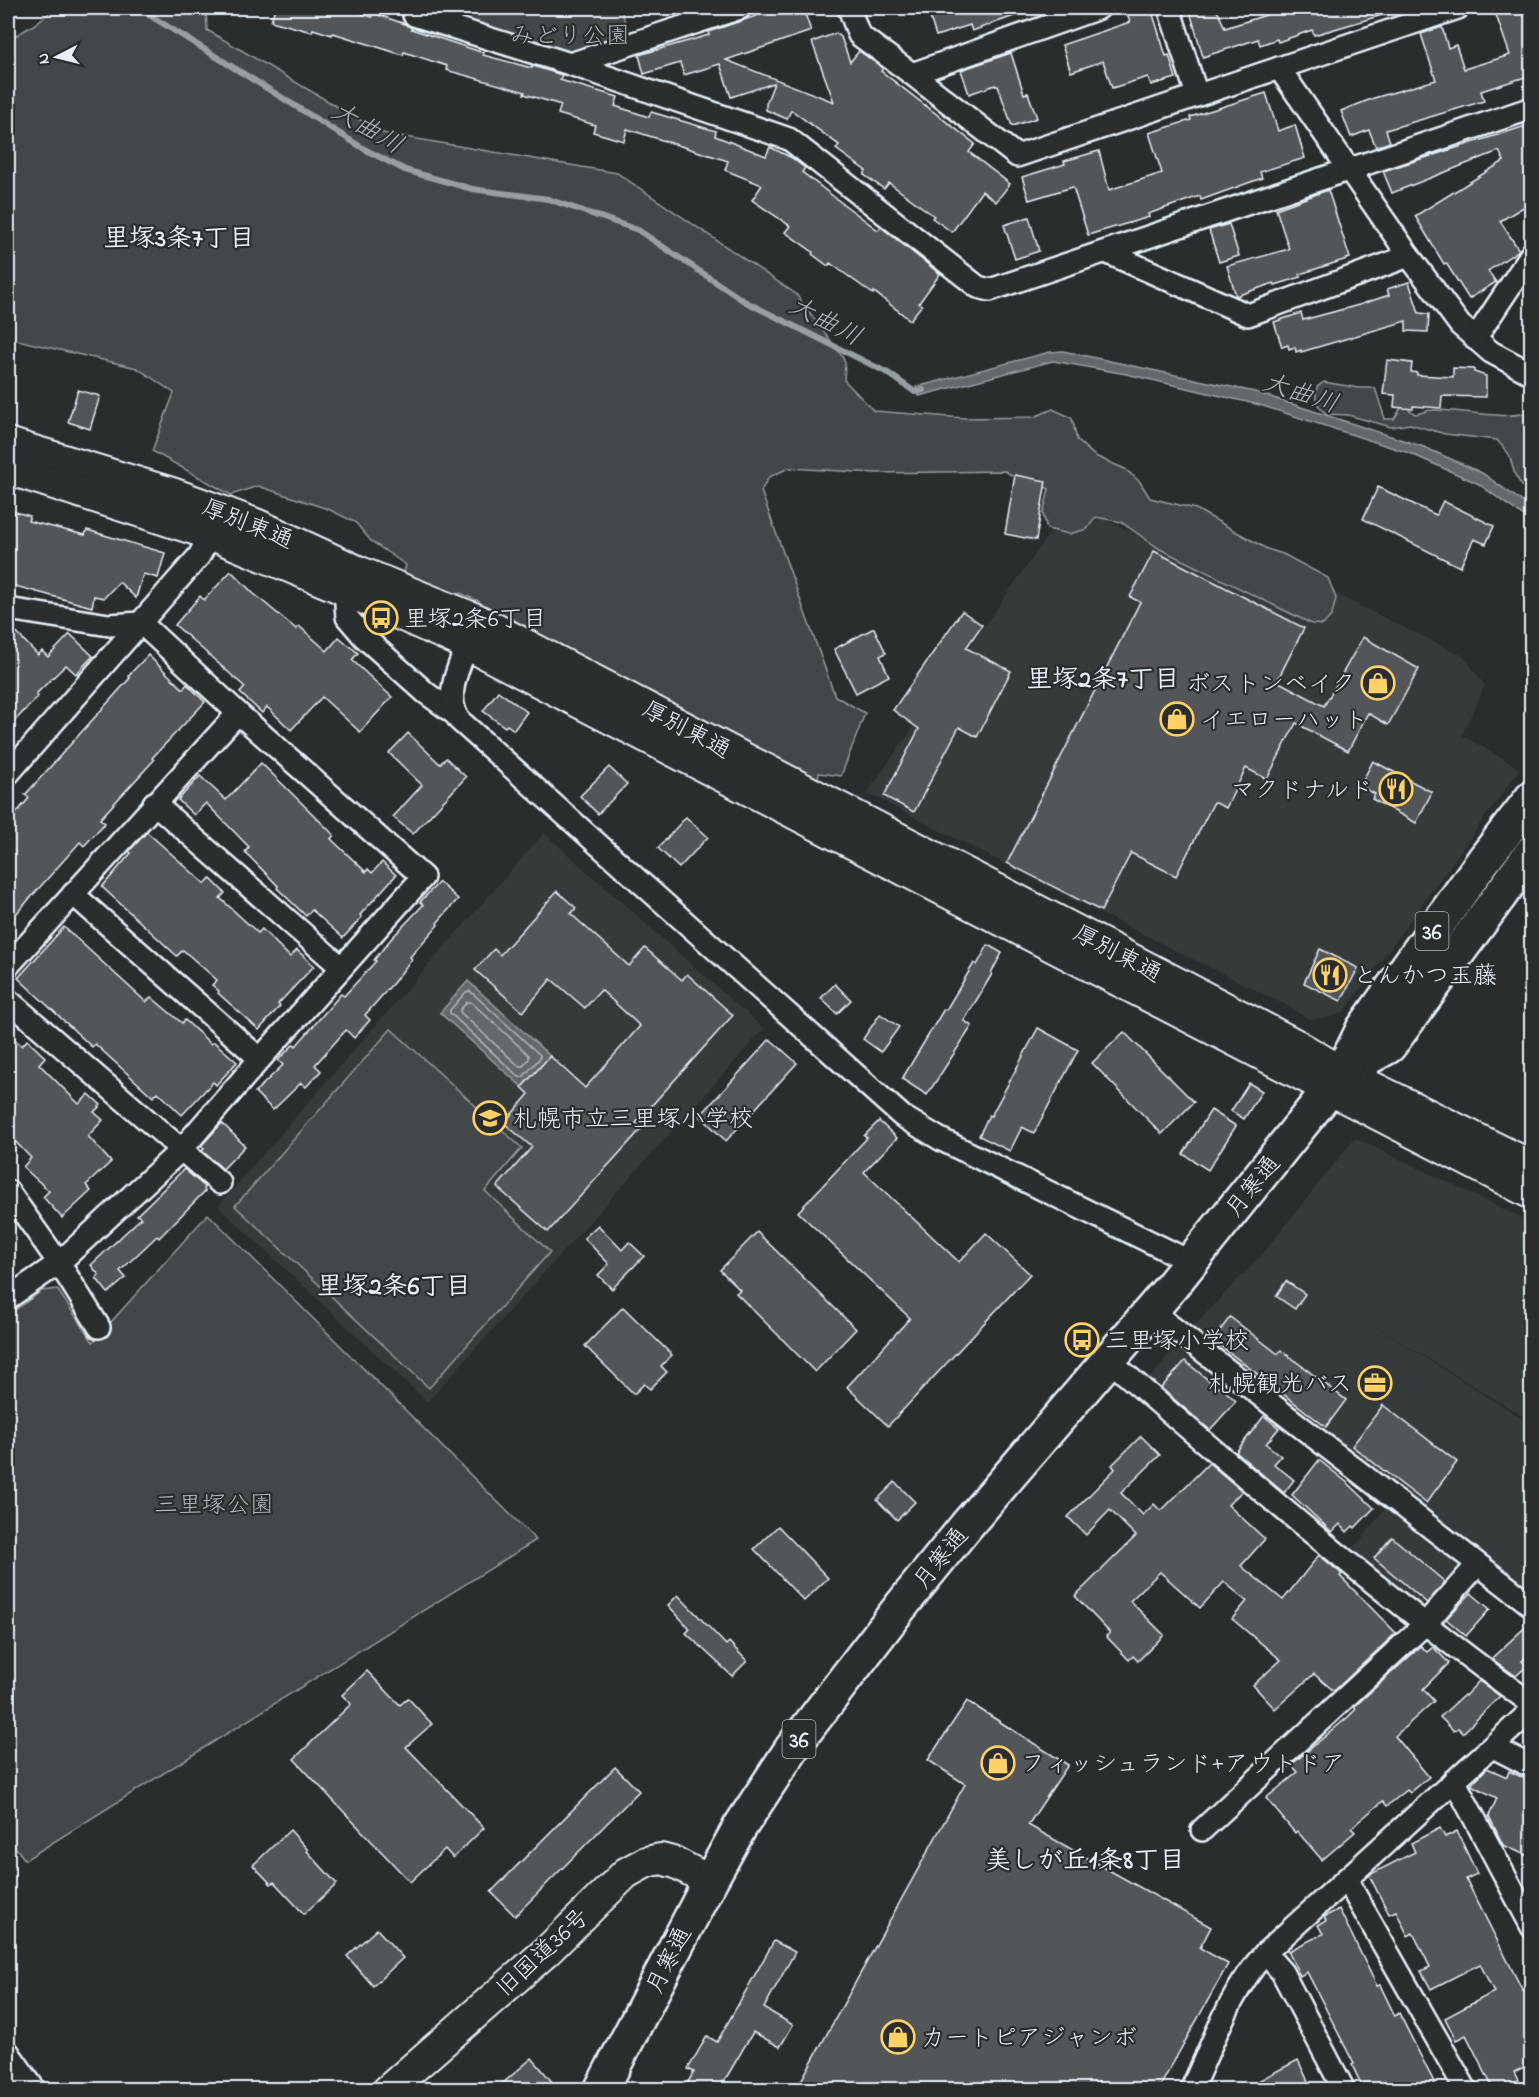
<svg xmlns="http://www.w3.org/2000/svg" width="1539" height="2097" font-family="'Indie Flower','Klee One',sans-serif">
<rect width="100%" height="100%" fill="#2a2d2e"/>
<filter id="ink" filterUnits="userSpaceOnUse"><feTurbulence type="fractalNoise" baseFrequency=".0167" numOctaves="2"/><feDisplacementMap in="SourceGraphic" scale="12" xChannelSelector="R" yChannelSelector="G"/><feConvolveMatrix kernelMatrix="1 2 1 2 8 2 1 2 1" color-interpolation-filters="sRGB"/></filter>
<g filter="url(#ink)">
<g fill="#363a3b">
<path d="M1102,518L1320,619L1329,591L1463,656L1485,685L1462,735L1520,769L1344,1012L1326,1018L1309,1019L1286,1005L1100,913L867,793L1049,534L1089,524Z"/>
<path d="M544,833L764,1029L427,1402L218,1206Z"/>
<path d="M1355,1138L1531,1222V1421L1362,1318L1531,1424V1589L1189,1331L1261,1256Z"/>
<path d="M1175,1348L1221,1382L1188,1420L1145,1384Z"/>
<path d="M1386,1508L1464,1569L1423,1617L1348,1555Z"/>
</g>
<g fill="#424648" stroke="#959ca0" stroke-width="1.5">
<path d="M56,8H206L207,30L382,133L617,173L796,294L842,356L845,363L844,380L874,411L964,418L1034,417L1053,409L1072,418L1077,440L1095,456L1125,469L1140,482L1150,498L1196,509L1267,549L1283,554L1328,578L1336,598L1332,615L1323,625L1312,624L1160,549L1121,522L1096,517L1087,529L1069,534L1047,529L1043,514L1049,489L1033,481L1022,482L1005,471L876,473L789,468L769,477L761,491L835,696L865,713L841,776L819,773L817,782L484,610L479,601L460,593L450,600L403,576L406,565L371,541L355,522L328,509L258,486L231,495L152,451L174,393L137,368L8,338V40L32,26Z"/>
<path d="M415,8H620L633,43L570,64Z"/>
<path d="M1324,382L1359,388H1375L1385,419H1394L1403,405L1415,414C1421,413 1427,410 1433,410C1462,409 1506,422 1531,411V500L1515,475L1509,454L1497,440L1445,434L1410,424L1391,427L1348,415L1326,414C1316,405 1314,400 1317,387Z"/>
<path d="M391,1029L522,1148L485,1191L550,1252L429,1388L235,1206Z"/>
<path d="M208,1214L536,1540L25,1860L8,1837V1315L42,1291L57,1289L93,1342Z"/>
</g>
<g fill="#63686b" stroke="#989fa3" stroke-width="1.5">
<path d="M1063,351L1255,392L1424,447L1482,473L1531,508V520L1518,512L1477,483L1409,453L1260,405L1126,374L1053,361L919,396L916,387L1050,352Z"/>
<path d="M468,981L550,1056L522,1087L440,1013Z"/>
</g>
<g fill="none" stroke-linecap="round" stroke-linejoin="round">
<g stroke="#b3bac0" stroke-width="1.5">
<path d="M470,991L540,1055V1058L523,1077H519L450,1013V1010L466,992Z"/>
<path d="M467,1002H471L529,1055V1059L523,1066H519L461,1013L460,1010Z"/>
</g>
<path stroke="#989fa3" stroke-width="6" d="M138,8L366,150L405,170L472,189L548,199L638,230L744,301L888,373L915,392L923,390"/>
</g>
<g fill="#535759" stroke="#e8f1f8" stroke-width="1.5">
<path d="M275,8H345L372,17L373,13L405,24L412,28L411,29L484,53L483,55L532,68L533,66L562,75L560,80L618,97L615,106L649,117L651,112L716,131L715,136L766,156L770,147L792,158L805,168L802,172L838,200L878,230L881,227L940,274L919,303L922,305L910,320L874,292L873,294L830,263L828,266L812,254L813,252L785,232L790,226L752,200L762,185L725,170L728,161L627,129L624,141L593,132L595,125L558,114L561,105L524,94L525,92L446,70L447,66L404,52L403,55L333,33L332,35L313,29L312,32L271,21Z"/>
<path d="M780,8H803L811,31L726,60L834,102L812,42L836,33L841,37L850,62L859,51L883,68L881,71L975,144L969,152L1010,184L996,202L982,191L952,232L932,218L934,216L889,183L884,189L864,175L866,171L836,149L839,145L791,110L787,119L766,110V104L774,83L731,97L720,64L684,75L680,63L644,74L639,55L709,35L708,32Z"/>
<path d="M927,8H1030L1031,10L972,31L970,25L936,36Z"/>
<path d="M1125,8H1151L1166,56L1169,55L1176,78L1151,85L1148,77L1112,88L1103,61L1071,72L1062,45L1130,22Z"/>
<path d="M1189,8H1216L1225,28L1288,8H1395L1396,11L1314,35L1312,30L1278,42L1277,39L1260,45L1258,39L1203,57Z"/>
<path d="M1510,8H1526L1532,23V75L1481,91L1484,101L1386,130L1390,142L1376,147L1369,130L1351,137L1341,111L1374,98L1436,80L1421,34L1442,27L1448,48L1456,45L1464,69L1510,55L1495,12Z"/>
<path d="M1011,53L1024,94L1028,93L1037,118L1012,126L998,86H995V85L969,94L961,70Z"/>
<path d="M1266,93L1278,131L1295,125L1305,158L1260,172L1262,178L1201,200L1200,196L1148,214L1149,217L1088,235L1073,187L1029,200L1022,177L1065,164L1064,161L1099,151L1109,190L1162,173L1149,133L1191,120L1190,117Z"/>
<path d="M1532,124V202L1500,221L1519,250L1488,271L1496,282L1469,299L1446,263L1444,264L1415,216L1504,161L1499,151L1392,193L1383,171Z"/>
<path d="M1328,190L1350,258L1300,274L1301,277L1275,285L1274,283L1236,296L1227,266L1289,249L1276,209Z"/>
<path d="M1029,217L1039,251L1015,259L1004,225Z"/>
<path d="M1229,224L1239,256L1219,262L1209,230Z"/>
<path d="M1409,282L1419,313L1429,314L1428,332L1406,331V321L1301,352V350L1296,352L1295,347L1289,349L1288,345L1282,347L1274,322L1301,313L1303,320L1359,305L1389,295L1387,289Z"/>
<path d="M1387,360L1412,363L1411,372L1417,373V375L1453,377V368L1474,369V372L1486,376V397L1442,396L1441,408L1413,406V409L1394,407L1395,395L1383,394Z"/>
<path d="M78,390L100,396L90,429L68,422Z"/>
<path d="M1015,475L1046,481L1036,540L1005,534Z"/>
<path d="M1378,487L1436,515L1443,501L1494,526L1486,544L1474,539L1460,567L1363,519Z"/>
<path d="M8,510L30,516L28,521L85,535L87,530L165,553L158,578L143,574L136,598L119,582L104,598L94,596L92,607L8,584Z"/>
<path d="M1154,551L1304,628L1277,681L1324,706L1363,637L1419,669L1388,725L1368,713L1348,751L1296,723L1267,779L1246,768L1226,808L1214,802L1176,876L1131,853L1101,911L1007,863L1140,602L1130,597Z"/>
<path d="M231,571L253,593L296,629L299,626L327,651L339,637L358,653L352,660L392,697L360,732L322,697L291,730L267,707L262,713L240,693L245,687L175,625L200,596L204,600Z"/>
<path d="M962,611L982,625L966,648L1011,671L977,737L959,727L914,812L884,796L919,729L893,710Z"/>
<path d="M8,624L38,655L42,651L48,657L70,634L93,656L76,674L66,665L36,694L38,696L8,728Z"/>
<path d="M874,628L886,653L880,656L889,676L856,693L834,649Z"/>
<path d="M148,655L183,689L187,684L205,702L152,758L154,760L100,819L105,823L84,846L80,842L8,923V823L29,798L25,795L130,678L128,676Z"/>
<path d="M498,691L527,712L514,730L507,725L505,727L483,711Z"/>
<path d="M408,733L440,764L446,758L466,777L413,834L393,817L422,785L389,753Z"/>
<path d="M1373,761L1432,792L1416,823L1372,799L1375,794L1360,786Z"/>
<path d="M261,763L334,835L331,839L366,872L368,869L372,873L382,862L396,875L360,915L362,917L343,938L312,910L306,916L277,888L278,886L245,852L249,847L206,803L194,815L178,800L200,776L226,800Z"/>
<path d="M609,767L627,784L598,814L580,796Z"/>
<path d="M686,817L708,837L679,868L658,848Z"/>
<path d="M147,832L205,884L210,878L225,893L220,898L258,933L262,929L290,957L297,950L314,966L278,1004L280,1006L259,1030L218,993L219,991L212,985L217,980L183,950L177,956L102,887L131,853L129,851Z"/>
<path d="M439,882L458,899L437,923L438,925L410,957L412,959L394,982L365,1015L370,1020L354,1038L346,1030L315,1065L321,1071L306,1087L301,1083L273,1110L255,1092L283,1065L278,1060L294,1044L296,1046L341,994L344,996L376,961L374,960L390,940L423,905L420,902Z"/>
<path d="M557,891L576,908L571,914L629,966L645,948L682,980L687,974L733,1015L636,1123L642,1128L548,1232L497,1187L532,1147L504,1123L529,1094L522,1087L550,1056L585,1088L640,1026L601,990L585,1008L551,979L523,1012L475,970L494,949L500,955Z"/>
<path d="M64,927L146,1002L151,997L182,1023L185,1020L211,1044L214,1042L237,1062L216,1085L213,1082L182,1115L158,1092L153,1097L95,1044L92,1047L18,978Z"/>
<path d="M988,945L1002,953L991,973L992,974L964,1021L972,1026L927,1095L902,1079L944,1009L946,1010L974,963L977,965Z"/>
<path d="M1320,949L1358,968L1341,1001L1304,983Z"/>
<path d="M835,984L851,1000L837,1014L821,998Z"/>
<path d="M880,1014L899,1027L881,1052L863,1039Z"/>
<path d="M1038,1028L1078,1050L1034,1133L1022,1127L1010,1151L979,1136L989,1115L991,1116Z"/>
<path d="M1124,1032L1194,1102L1162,1134L1092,1063Z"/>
<path d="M8,1033L22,1046L27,1040L45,1057L39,1064L79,1104L89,1094L101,1105L94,1112L103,1120L88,1136L111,1162L86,1185L91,1191L62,1218L43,1197L49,1191L23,1167L31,1158L8,1134Z"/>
<path d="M770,1039L797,1063L726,1141L700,1116Z"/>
<path d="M1249,1083L1262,1091L1244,1119L1231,1111Z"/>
<path d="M1211,1110L1236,1126L1208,1170L1183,1154Z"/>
<path d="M879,1121L897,1138L864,1172L959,1262L986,1233L1030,1274L888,1426L847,1387L910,1318L798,1212L867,1138L864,1136Z"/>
<path d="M222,1123L245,1146L223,1169L202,1151L204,1149L201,1146Z"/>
<path d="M184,1169L205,1187L204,1189L205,1191L159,1238L157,1236L120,1271L126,1278L108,1293L96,1278L99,1275L91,1265L141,1218L137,1215Z"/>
<path d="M598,1225L622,1250L629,1242L644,1256L612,1289L598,1275L609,1264L584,1238Z"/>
<path d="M757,1232L856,1329L815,1372L736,1293L740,1290L720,1270Z"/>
<path d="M1286,1281L1305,1294L1295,1309L1276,1296Z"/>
<path d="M623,1307L672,1355L661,1366L667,1372L650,1389L644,1384L634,1394L585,1346Z"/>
<path d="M1230,1317L1278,1354L1281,1350L1346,1400L1326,1427L1213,1340Z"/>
<path d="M1185,1361L1218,1388L1220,1386L1236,1401L1210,1430L1161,1388Z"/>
<path d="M1383,1405L1457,1462L1426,1503L1352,1446Z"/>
<path d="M1264,1416L1279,1428L1266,1444L1281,1456L1274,1464L1294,1480L1284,1493L1236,1452Z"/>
<path d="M1141,1436L1160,1455L1121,1493L1143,1515L1154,1504L1161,1511L1209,1463L1242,1491L1228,1505L1265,1539L1241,1566L1283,1600L1319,1555L1342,1574L1340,1576L1396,1633L1334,1691L1314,1674L1275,1709L1253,1685L1281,1660L1232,1619L1247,1601L1224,1582L1200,1608L1160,1572L1130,1601L1164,1635L1138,1661L1133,1656L1129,1660L1106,1636L1110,1633L1075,1596L1136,1536L1110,1510L1086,1535L1068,1517L1115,1469L1112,1465Z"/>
<path d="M1319,1460L1349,1484L1374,1508L1355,1528L1353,1526L1347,1532L1340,1524L1332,1532L1292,1495Z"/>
<path d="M895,1482L915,1502L897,1520L877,1500Z"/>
<path d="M778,1526L828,1578L804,1601L754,1549Z"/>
<path d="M1392,1537L1445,1582L1427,1603L1374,1558Z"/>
<path d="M1471,1593L1490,1609L1466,1636L1446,1619Z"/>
<path d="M678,1595L726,1645L729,1642L747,1661L732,1676L686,1633L690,1629L668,1605Z"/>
<path d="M1532,1621V1652L1522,1661L1527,1666L1516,1676L1495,1661L1493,1657Z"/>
<path d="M1421,1646L1427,1652L1433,1647L1449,1663L1423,1689L1434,1701L1395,1736L1429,1777L1410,1793L1407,1790L1387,1806L1383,1801L1351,1828L1355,1832L1322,1860L1297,1831L1295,1833L1266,1798L1298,1772L1291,1765L1348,1717L1356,1709L1354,1707Z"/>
<path d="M367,1671L400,1705L408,1698L432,1724L406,1747L484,1828L453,1858L445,1849L410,1882L294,1759L351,1704L342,1695Z"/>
<path d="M1479,1681L1500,1696L1463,1733L1458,1728L1454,1731L1440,1717L1464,1695L1465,1696Z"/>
<path d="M967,1701L1068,1765L1028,1825L1211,1927L1200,1948L1228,1964L1158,2090H796L965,1784L928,1760Z"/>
<path d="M615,1767L639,1791L515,1916L491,1892Z"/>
<path d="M1487,1768L1507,1777L1509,1771L1532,1782V1858L1503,1845L1489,1816L1497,1798L1471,1785Z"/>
<path d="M1440,1828L1445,1837L1457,1831L1477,1874L1466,1879L1523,1991L1532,1986V2063L1514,2072L1523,2090H1494L1466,2035L1456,2040L1445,2018L1494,1992L1480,1964L1431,1989L1421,1971L1430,1967L1413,1933L1408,1936L1396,1911L1389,1914L1369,1875L1415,1852L1411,1843Z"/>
<path d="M290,1830L308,1850L307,1851L337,1884L304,1914L274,1882L271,1884L253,1865Z"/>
<path d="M1339,1909L1377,1986L1380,1985L1395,2016L1399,2013L1438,2090H1364L1352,2065L1354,2064L1307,1972L1300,1976L1288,1951L1323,1934L1318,1925L1326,1921L1324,1917Z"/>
<path d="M377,1929L403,1958L373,1986L347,1956Z"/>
<path d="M774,1941L795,1952L764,2008L793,2025L780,2047L753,2032L719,2090H683L694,2072L688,2069L707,2036L717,2042Z"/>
<path d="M532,2058L559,2090H495Z"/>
<path d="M1298,2060L1312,2090H1241Z"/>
</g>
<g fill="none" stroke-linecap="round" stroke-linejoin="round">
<g stroke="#e8f1f8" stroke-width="26">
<g id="street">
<path d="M418,8L414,15L570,64L789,139L978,287L990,290L1532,108"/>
<path d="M849,8L859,35L912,74L1017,156L1279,68L1409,256L1460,325L1491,352L1532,374"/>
<path d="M1169,8L1197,95"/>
<path d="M570,64L740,8"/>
<path d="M1279,68L1458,8"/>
<path d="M912,74L1099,8"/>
<path d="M1106,252L1248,315L1409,256"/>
<path d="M1475,339L1532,253"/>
<path d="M345,590L347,617L364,637L426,693L455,714"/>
<path d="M8,609L109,625L141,623L238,713L423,877L260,1059L182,1149L59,1263L8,1298"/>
<path d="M472,634C462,660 442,694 459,720L902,1116L940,1139L1191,1262"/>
<path d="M8,774L199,556L217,524"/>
<path d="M154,803L341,967"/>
<path d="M73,894L260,1059"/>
<path d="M8,966L238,713"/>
<path d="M8,1000L220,1183"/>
<path d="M8,1191L59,1263L99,1327"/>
<path d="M1150,1310L1532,1606"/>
<path d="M1108,1359C1245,1478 1384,1597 1532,1704"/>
<path d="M1493,1747L1532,1767"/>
<path d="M1454,1780L1532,1927"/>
<path d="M1202,1830L1425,1624L1477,1565"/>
<path d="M1346,1879L1466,2090"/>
<path d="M1265,1953L1282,1972L1344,2090"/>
<path d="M8,2052L35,2090"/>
<path d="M1191,2090C1213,2043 1230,1992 1265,1953L1532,1710"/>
</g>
</g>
<g stroke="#e8f1f8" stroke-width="34">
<g id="secondary">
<path d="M8,443L172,493L224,512L258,525L360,572L478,620L1295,1044L1342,1072L1532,1166"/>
<path d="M8,469L212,535L345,590L468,645L1532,1194"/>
<path d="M388,2090L547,1951L626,1873L646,1862L661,1859L676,1863L710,1881"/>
</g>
</g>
<g stroke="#e8f1f8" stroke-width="38">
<g id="highway">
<path d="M1342,1072L1389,1046L1532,852"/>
<path d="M601,2090L710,1881L740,1827L792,1748L901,1606L966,1526L1166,1293L1329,1090L1342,1072L1363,1029L1483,861L1532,798"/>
</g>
</g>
<use href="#street" stroke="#2a2d2e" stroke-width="21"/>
<use href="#secondary" stroke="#2a2d2e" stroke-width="30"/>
<use href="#highway" stroke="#2a2d2e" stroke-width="33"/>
</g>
</g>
<defs>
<g id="bus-ring" transform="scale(1.725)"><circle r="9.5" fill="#2a2d2e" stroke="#ffd166" stroke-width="1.5"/><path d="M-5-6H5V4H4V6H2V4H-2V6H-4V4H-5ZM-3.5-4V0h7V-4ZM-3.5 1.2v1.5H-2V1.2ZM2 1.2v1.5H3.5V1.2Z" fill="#ffd166"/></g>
<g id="shop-ring" transform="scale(1.725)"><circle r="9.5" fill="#2a2d2e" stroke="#ffd166" stroke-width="1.5"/><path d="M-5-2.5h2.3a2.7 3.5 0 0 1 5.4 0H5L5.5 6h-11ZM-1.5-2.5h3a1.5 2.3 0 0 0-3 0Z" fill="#ffd166"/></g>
<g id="restaurant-ring" transform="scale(1.725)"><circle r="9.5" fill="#2a2d2e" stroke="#ffd166" stroke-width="1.5"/><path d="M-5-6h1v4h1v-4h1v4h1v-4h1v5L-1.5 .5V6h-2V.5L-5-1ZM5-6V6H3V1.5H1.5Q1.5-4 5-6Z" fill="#ffd166"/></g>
<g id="school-ring" transform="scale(1.725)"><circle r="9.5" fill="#2a2d2e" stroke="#ffd166" stroke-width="1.5"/><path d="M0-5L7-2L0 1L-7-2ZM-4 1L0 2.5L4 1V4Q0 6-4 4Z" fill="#ffd166"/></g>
<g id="office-ring" transform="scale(1.725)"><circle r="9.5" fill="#2a2d2e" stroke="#ffd166" stroke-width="1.5"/><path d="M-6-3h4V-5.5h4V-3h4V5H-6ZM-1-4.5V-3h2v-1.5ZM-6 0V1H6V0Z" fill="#ffd166"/></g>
</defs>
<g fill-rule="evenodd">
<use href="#bus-ring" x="381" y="618"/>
<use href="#shop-ring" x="1378" y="683"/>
<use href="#shop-ring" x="1177" y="719"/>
<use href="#restaurant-ring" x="1396" y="789"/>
<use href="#restaurant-ring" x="1330" y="975"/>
<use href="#school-ring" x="490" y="1118"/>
<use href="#bus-ring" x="1082" y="1340"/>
<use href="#office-ring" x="1375" y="1383"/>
<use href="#shop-ring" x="998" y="1763"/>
<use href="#shop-ring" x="898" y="2037"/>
</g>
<g text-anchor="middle" stroke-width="4.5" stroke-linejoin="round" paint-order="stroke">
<g fill="#2a2d2e" stroke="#afb6bb" stroke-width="1.5">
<rect x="1415.5" y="912" width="33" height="38" rx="4.5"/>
<rect x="782.5" y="1720" width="33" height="38" rx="4.5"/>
</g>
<g font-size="22" font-weight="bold" fill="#e8f1f8">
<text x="1432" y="939">36</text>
<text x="799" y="1747">36</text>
</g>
<g font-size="24" fill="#aeb5ba" stroke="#2a2d2e">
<text x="570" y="43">みどり公園</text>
<text x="214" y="1512">三里塚公園</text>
</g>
<g font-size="24" fill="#e8f1f8" stroke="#2a2d2e">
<text transform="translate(248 523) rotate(22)" y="8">厚別東通</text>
<text transform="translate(687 729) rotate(28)" y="8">厚別東通</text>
<text transform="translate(1118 953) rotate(28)" y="8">厚別東通</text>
<text transform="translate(1252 1186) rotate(-51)" y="8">月寒通</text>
<text transform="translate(940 1558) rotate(-51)" y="8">月寒通</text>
<text transform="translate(542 1952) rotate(-43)" y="8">旧国道36号</text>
<text transform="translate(668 1960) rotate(-63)" y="8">月寒通</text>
</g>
<g font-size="24" fill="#e8f1f8" stroke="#2a2d2e" text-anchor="start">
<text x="404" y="626">里塚2条6丁目</text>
<text x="1355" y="691" text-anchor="end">ボストンベイク</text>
<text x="1200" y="727">イエローハット</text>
<text x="1373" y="797" text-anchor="end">マクドナルド</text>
<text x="1353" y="983">とんかつ玉藤</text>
<text x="513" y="1126">札幌市立三里塚小学校</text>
<text x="1105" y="1348">三里塚小学校</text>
<text x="1352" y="1391" text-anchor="end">札幌観光バス</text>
<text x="1021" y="1771">フィッシュランド+アウトドア</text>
<text x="921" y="2045">カートピアジャンボ</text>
</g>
<g font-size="26" font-style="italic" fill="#acb3b9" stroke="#2a2d2e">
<text transform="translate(368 127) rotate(30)" y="9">大曲川</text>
<text transform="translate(826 320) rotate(27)" y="9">大曲川</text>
<text transform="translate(1301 392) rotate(18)" y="9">大曲川</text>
</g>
<g font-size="26" font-weight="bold" fill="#e8f1f8" stroke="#2a2d2e">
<text x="179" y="246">里塚3条7丁目</text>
<text x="1103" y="687">里塚2条7丁目</text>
<text x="394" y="1294">里塚2条6丁目</text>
<text x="1085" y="1868">美しが丘1条8丁目</text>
</g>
</g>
<rect width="1539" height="2097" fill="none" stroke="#2a2d2e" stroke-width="30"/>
<rect x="15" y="15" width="1509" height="2067" fill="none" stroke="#e8f1f8" stroke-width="2" filter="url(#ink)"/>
<g transform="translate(57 57) rotate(263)" stroke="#2a2d2e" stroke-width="4.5" paint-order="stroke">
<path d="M0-4.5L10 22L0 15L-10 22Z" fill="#e8f1f8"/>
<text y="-9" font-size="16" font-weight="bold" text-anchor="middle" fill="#e8f1f8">N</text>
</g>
</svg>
